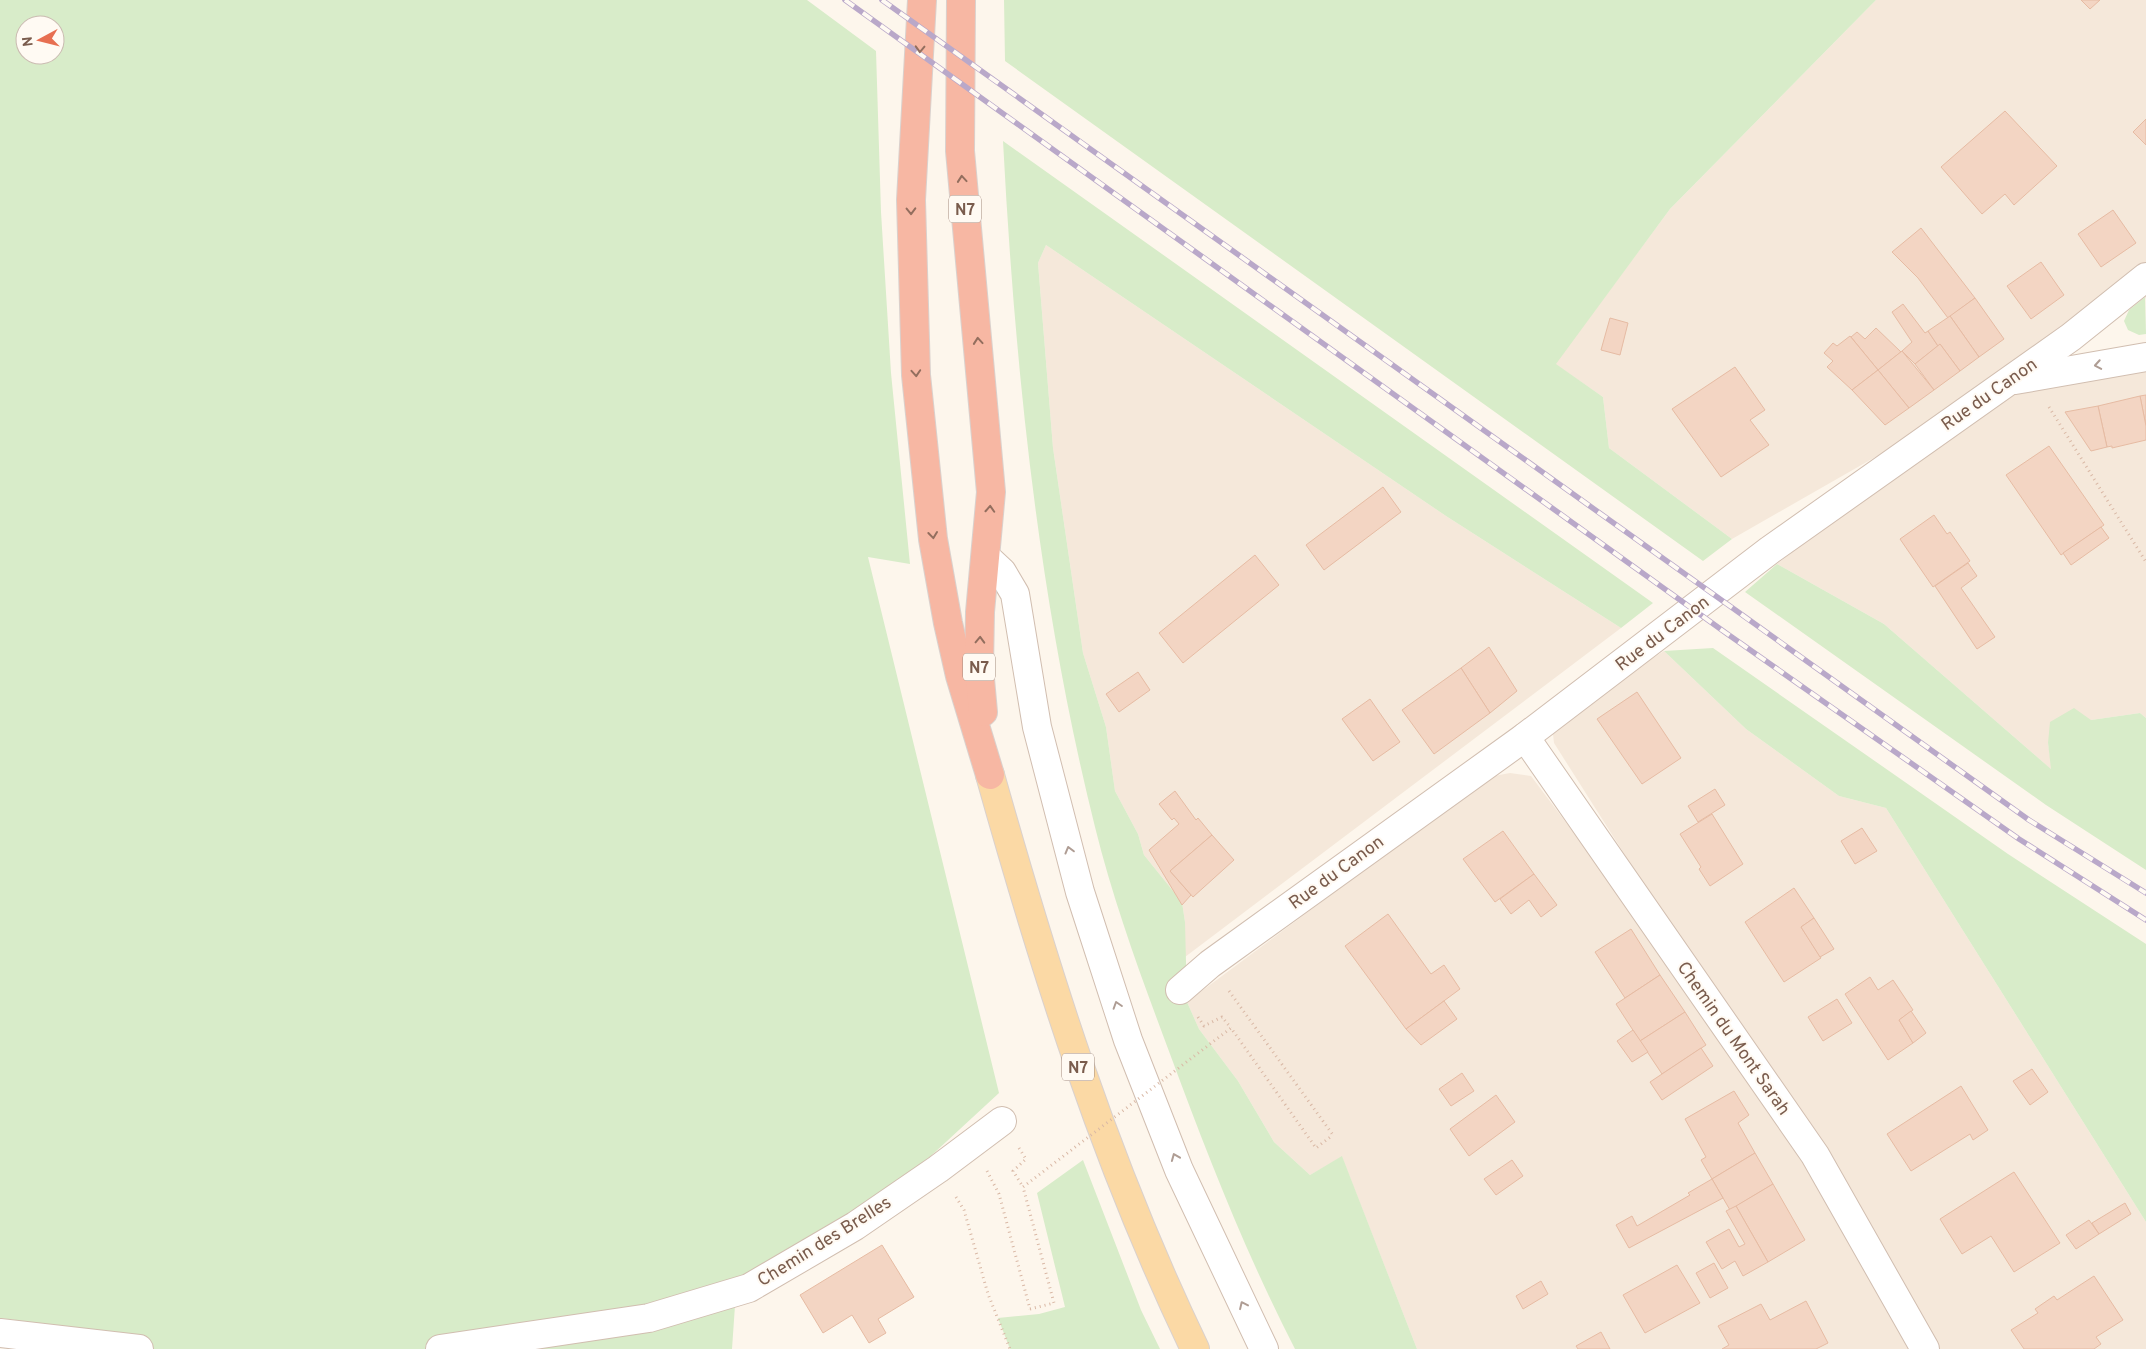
<svg xmlns="http://www.w3.org/2000/svg" width="2146" height="1349" font-family="Overpass,sans-serif">
<rect width="100%" height="100%" fill="#fdf6ec"/>
<g fill="#f5e8da">
<path d="M1876,0H2146V299L2138,285L2008,380L2146,357V718L2140,713L2091,720L2048,743L2052,770L1884,624L1777,564L2003,384L1732,539L1609,448L1603,397L1555,364L1670,209Z"/>
<path d="M1046,245L1446,516L1621,628L1185,957V922L1182,902L1144,855L1138,834L1115,791L1106,727L1083,653L1053,448L1038,263Z"/>
<path d="M1664,651L1746,729L1839,796L1886,808L2146,1222V1349H1417L1342,1157L1310,1175L1274,1142L1238,1081L1199,1029L1187,1002L1489,777L1510,773L1531,776L1810,1147L1554,743L1553,734L1567,712Z"/>
</g>
<g fill="#d8ecc9" fill-rule="evenodd">
<path d="M0,0H807L876,51L881,212L891,373L910,564L868,557L999,1093L855,1226L736,1291L732,1349H122L7,1334L16,1320L0,1318ZM25,25H55V55H25Z"/>
<path d="M1004,0H1876L1670,209L1556,364L1603,397L1609,448L1732,539L1703,561L1005,61Z"/>
<path d="M1003,141L1653,603L1621,628L1446,516L1046,245L1038,263L1053,448L1083,653L1106,727L1115,791L1138,834L1144,855L1182,902L1185,922L1187,1002L1199,1029L1238,1081L1274,1142L1310,1175L1342,1156L1417,1349H1295C1246,1254 1207,1154 1170,1054C1142,979 1114,904 1095,827C1039,603 1015,370 1003,141Z"/>
<path d="M2145,297L2146,334L2139,335L2128,330L2124,321L2129,310Z"/>
<path d="M1777,564L1884,624L2051,769L2048,743L2050,722L2074,708L2091,720L2140,713L2146,718V870L2046,805L1745,592Z"/>
<path d="M1713,648L2008,854L2146,944V1222L1886,808L1839,796L1746,729L1664,651Z"/>
<path d="M1083,1160L1141,1310L1160,1349H1010L998,1318L1039,1314L1065,1307L1037,1193Z"/>
</g>
<g fill="#f3d5c3" stroke="#e6bba3">
<path d="M2081,0H2100L2090,9Z"/>
<path d="M2005,111L2057,166L2014,205L2005,194L1982,214L1941,167Z"/>
<path d="M2146,119V145L2133,132Z"/>
<path d="M2113,210L2136,243L2101,267L2078,234Z"/>
<path d="M1921,228L1975,298L1948,318L1918,278L1892,252Z"/>
<path d="M2041,262L2064,295L2031,319L2007,286Z"/>
<path d="M1975,298L2004,339L1979,357L1950,316Z"/>
<path d="M1903,304L1925,333L1928,331L1938,346L1915,364L1902,351L1912,342L1892,312Z"/>
<path d="M1950,316L1979,357L1960,371L1940,344L1938,346L1928,331Z"/>
<path d="M1610,318L1628,323L1620,355L1601,350Z"/>
<path d="M1876,328L1901,352L1878,370L1851,337L1857,332L1865,339Z"/>
<path d="M1850,336L1878,370L1852,390L1827,367L1833,361L1824,353L1833,343L1837,346Z"/>
<path d="M1940,344L1960,371L1934,390L1915,364Z"/>
<path d="M1902,351L1934,390L1909,408L1878,370Z"/>
<path d="M1735,367L1765,410L1750,420L1769,445L1721,477L1672,409Z"/>
<path d="M1878,370L1909,408L1885,425L1852,390Z"/>
<path d="M2146,395V426L2140,396Z"/>
<path d="M2140,396L2146,426V440L2112,448V446L2107,447L2098,406Z"/>
<path d="M2098,406L2107,447L2091,451L2065,412Z"/>
<path d="M2049,446L2104,525L2061,555L2006,475Z"/>
<path d="M1383,487L1401,512L1324,570L1306,545Z"/>
<path d="M1934,515L1947,534L1950,532L1970,561L1933,587L1900,539Z"/>
<path d="M2101,527L2109,538L2071,565L2063,553Z"/>
<path d="M1255,555L1279,585L1183,663L1159,633Z"/>
<path d="M1968,563L1977,576L1961,588L1995,637L1977,649L1935,586Z"/>
<path d="M1489,647L1517,691L1490,713L1461,668Z"/>
<path d="M1461,668L1490,713L1434,754L1402,710Z"/>
<path d="M1138,672L1150,690L1119,712L1106,694Z"/>
<path d="M1637,692L1681,758L1642,784L1597,719Z"/>
<path d="M1370,699L1400,742L1373,761L1342,719Z"/>
<path d="M1715,789L1725,805L1698,822L1688,806Z"/>
<path d="M1175,791L1196,820L1198,818L1212,835L1170,871L1191,895L1182,905L1149,850L1179,824L1174,818L1172,820L1159,804Z"/>
<path d="M1712,814L1743,864L1710,886L1699,869L1701,867L1680,834Z"/>
<path d="M1862,828L1877,851L1855,864L1841,841Z"/>
<path d="M1503,831L1534,874L1495,902L1463,859Z"/>
<path d="M1212,835L1234,860L1193,897L1170,871Z"/>
<path d="M1534,874L1557,905L1541,917L1529,900L1511,914L1500,899Z"/>
<path d="M1794,888L1814,918L1801,927L1821,958L1784,982L1745,922Z"/>
<path d="M1388,914L1431,974L1444,965L1460,989L1406,1029L1345,946Z"/>
<path d="M1814,918L1834,949L1820,957L1801,927Z"/>
<path d="M1631,929L1660,975L1625,998L1595,952Z"/>
<path d="M1660,975L1685,1012L1640,1041L1616,1004Z"/>
<path d="M1870,977L1878,990L1893,980L1913,1010L1899,1020L1913,1043L1888,1060L1845,994Z"/>
<path d="M1837,999L1852,1023L1823,1041L1808,1017Z"/>
<path d="M1444,1001L1457,1019L1421,1045L1406,1029Z"/>
<path d="M1911,1011L1926,1033L1913,1043L1899,1020Z"/>
<path d="M1685,1012L1706,1045L1662,1074L1640,1041Z"/>
<path d="M1633,1030L1648,1052L1632,1062L1617,1041Z"/>
<path d="M1701,1048L1713,1066L1662,1100L1650,1082Z"/>
<path d="M2032,1069L2048,1092L2030,1105L2013,1081Z"/>
<path d="M1462,1073L1474,1091L1451,1106L1439,1089Z"/>
<path d="M1961,1086L1988,1130L1973,1140L1970,1134L1911,1171L1887,1134Z"/>
<path d="M1734,1091L1749,1115L1738,1123L1755,1153L1712,1179L1701,1160L1706,1157L1685,1119Z"/>
<path d="M1496,1095L1515,1122L1469,1156L1450,1129Z"/>
<path d="M1755,1153L1773,1184L1730,1210L1712,1179Z"/>
<path d="M1512,1160L1523,1176L1496,1195L1484,1179Z"/>
<path d="M2014,1172L2060,1243L2014,1272L1991,1236L1962,1254L1940,1219Z"/>
<path d="M1712,1179L1723,1198L1629,1248L1616,1225L1632,1216L1637,1226L1690,1195L1688,1193Z"/>
<path d="M1773,1184L1805,1240L1768,1262L1736,1206Z"/>
<path d="M2125,1203L2131,1214L2099,1234L2092,1223Z"/>
<path d="M1736,1206L1768,1262L1743,1276L1735,1261L1722,1269L1706,1242L1729,1229L1739,1247L1745,1244L1726,1211Z"/>
<path d="M2089,1220L2099,1234L2076,1249L2066,1235Z"/>
<path d="M882,1245L914,1297L878,1319L886,1333L869,1343L852,1315L823,1333L800,1295Z"/>
<path d="M1714,1263L1728,1288L1710,1298L1696,1273Z"/>
<path d="M1677,1265L1700,1303L1645,1333L1623,1295Z"/>
<path d="M2094,1276L2123,1320L2096,1337L2101,1344L2094,1349H2024L2011,1330L2038,1313L2035,1309L2054,1296L2057,1300Z"/>
<path d="M1541,1281L1548,1294L1523,1309L1516,1296Z"/>
<path d="M1806,1301L1828,1343L1816,1349H1722L1729,1345L1718,1326L1761,1304L1770,1320Z"/>
<path d="M1601,1332L1610,1349H1578L1576,1346Z"/>
</g>
<g fill="none" stroke-linecap="round" stroke-linejoin="round">
<g stroke="#d1beb0" stroke-width="30">
<g id="street">
<path d="M2015,380L2146,357"/>
<path d="M987,558L1002,572L1015,594L1037,727L1080,892L1128,1040L1179,1170L1264,1349"/>
<path d="M1525,737L1815,1155L1925,1349"/>
<path d="M1180,990L1210,964L1525,737L1770,550L2071,337L2146,277"/>
<path d="M0,1333L139,1349"/>
<path d="M440,1349L649,1318L749,1288L855,1226L938,1169L1002,1121"/>
</g>
</g>
<g stroke="#dad1cd" stroke-width="30">
<path id="primary" d="M990,775C1046,974 1105,1162 1195,1349"/>
</g>
<g stroke="#dad1cd" stroke-width="30">
<g id="highway">
<path d="M922,0L911,200L916,375L933,539L948,623L960,676L990,775"/>
<path d="M961,0L960,151L991,492L980,612L979,668L983,712"/>
</g>
</g>
<g stroke="#d9b8a5" stroke-width="3" stroke-dasharray="1 4" stroke-linecap="butt">
<path d="M2049,407L2146,562"/>
<path d="M1229,991L1333,1135"/>
<path d="M1198,1017L1204,1026L1222,1017L1231,1028"/>
<path d="M1019,1148L1026,1159L1013,1171L1023,1187"/>
<path d="M987,1171L999,1194L1030,1309"/>
<path d="M956,1197L964,1210L988,1294L1010,1349"/>
</g>
<use href="#street" stroke="#fff" stroke-width="28"/>
<use href="#primary" stroke="#fbd9a5" stroke-width="28"/>
<use href="#highway" stroke="#f7b7a3" stroke-width="28"/>
<g stroke="#b9a8c9" stroke-width="5.5">
<g id="rail">
<path d="M845,0L1726,633L2019,839L2146,920"/>
<path d="M882,0L2029,820L2146,893"/>
</g>
</g>
<use href="#rail" stroke="#fffaf3" stroke-width="4" stroke-dasharray="11" stroke-linecap="butt"/>
<path stroke="#d9b8a5" stroke-width="3" stroke-dasharray="1 4" stroke-linecap="butt" d="M1030,1309L1054,1303L1023,1187L1231,1028L1316,1148L1333,1135"/>
</g>
<defs><path id="oneway-chevron" d="M-2-3.5L2.5 0L-2 3.5" fill="none" stroke-width="1.6" stroke-linecap="round" stroke-linejoin="round" transform="scale(1.25)"/></defs>
<g stroke="#936e5e">
<use href="#oneway-chevron" transform="translate(920 49) rotate(92)"/>
<use href="#oneway-chevron" transform="translate(962 179) rotate(-95)"/>
<use href="#oneway-chevron" transform="translate(911 211) rotate(89)"/>
<use href="#oneway-chevron" transform="translate(978 341) rotate(-95)"/>
<use href="#oneway-chevron" transform="translate(916 373) rotate(86)"/>
<use href="#oneway-chevron" transform="translate(990 509) rotate(-87)"/>
<use href="#oneway-chevron" transform="translate(933 535) rotate(83)"/>
<use href="#oneway-chevron" transform="translate(980 640) rotate(-88)"/>
</g>
<g stroke="#af9d94">
<use href="#oneway-chevron" transform="translate(2098 365) rotate(170)"/>
<use href="#oneway-chevron" transform="translate(1069 850) rotate(-105)"/>
<use href="#oneway-chevron" transform="translate(1117 1005) rotate(-108)"/>
<use href="#oneway-chevron" transform="translate(1175 1157) rotate(-112)"/>
<use href="#oneway-chevron" transform="translate(1243 1305) rotate(-115)"/>
</g>
<g text-anchor="middle" stroke-width="4" stroke-linejoin="round" paint-order="stroke">
<g fill="#fffaf3" stroke="#a28b7f" stroke-width="1">
<rect x="949" y="195.5" width="32" height="27" rx="4"/>
<rect x="963" y="653.5" width="32" height="27" rx="4"/>
<rect x="1062" y="1053.5" width="32" height="27" rx="4"/>
</g>
<g font-size="16" font-weight="bold" fill="#7a5c4d">
<text x="965" y="215">N7</text>
<text x="979" y="673">N7</text>
<text x="1078" y="1073">N7</text>
</g>
<g font-size="18" fill="#7a5c4d" stroke="#fffaf3">
<text transform="translate(1989 394) rotate(-35)" y="6">Rue du Canon</text>
<text transform="translate(1662 633) rotate(-37)" y="6">Rue du Canon</text>
<text transform="translate(1336 872) rotate(-36)" y="6">Rue du Canon</text>
<text transform="translate(1734 1038) rotate(55)" y="6">Chemin du Mont Sarah</text>
<text transform="translate(824 1241) rotate(-32)" y="6">Chemin des Brelles</text>
</g>
</g>
<g transform="translate(40 40) rotate(263)"><circle r="24" fill="#fffaf3" stroke="#cabbb1"/>
<path d="M0-4L9 19L0 12L-9 19Z" fill="#e76f51"/>
<text y="-8" font-size="14" font-weight="bold" text-anchor="middle" fill="#7a5c4d">N</text>
</g>
</svg>
